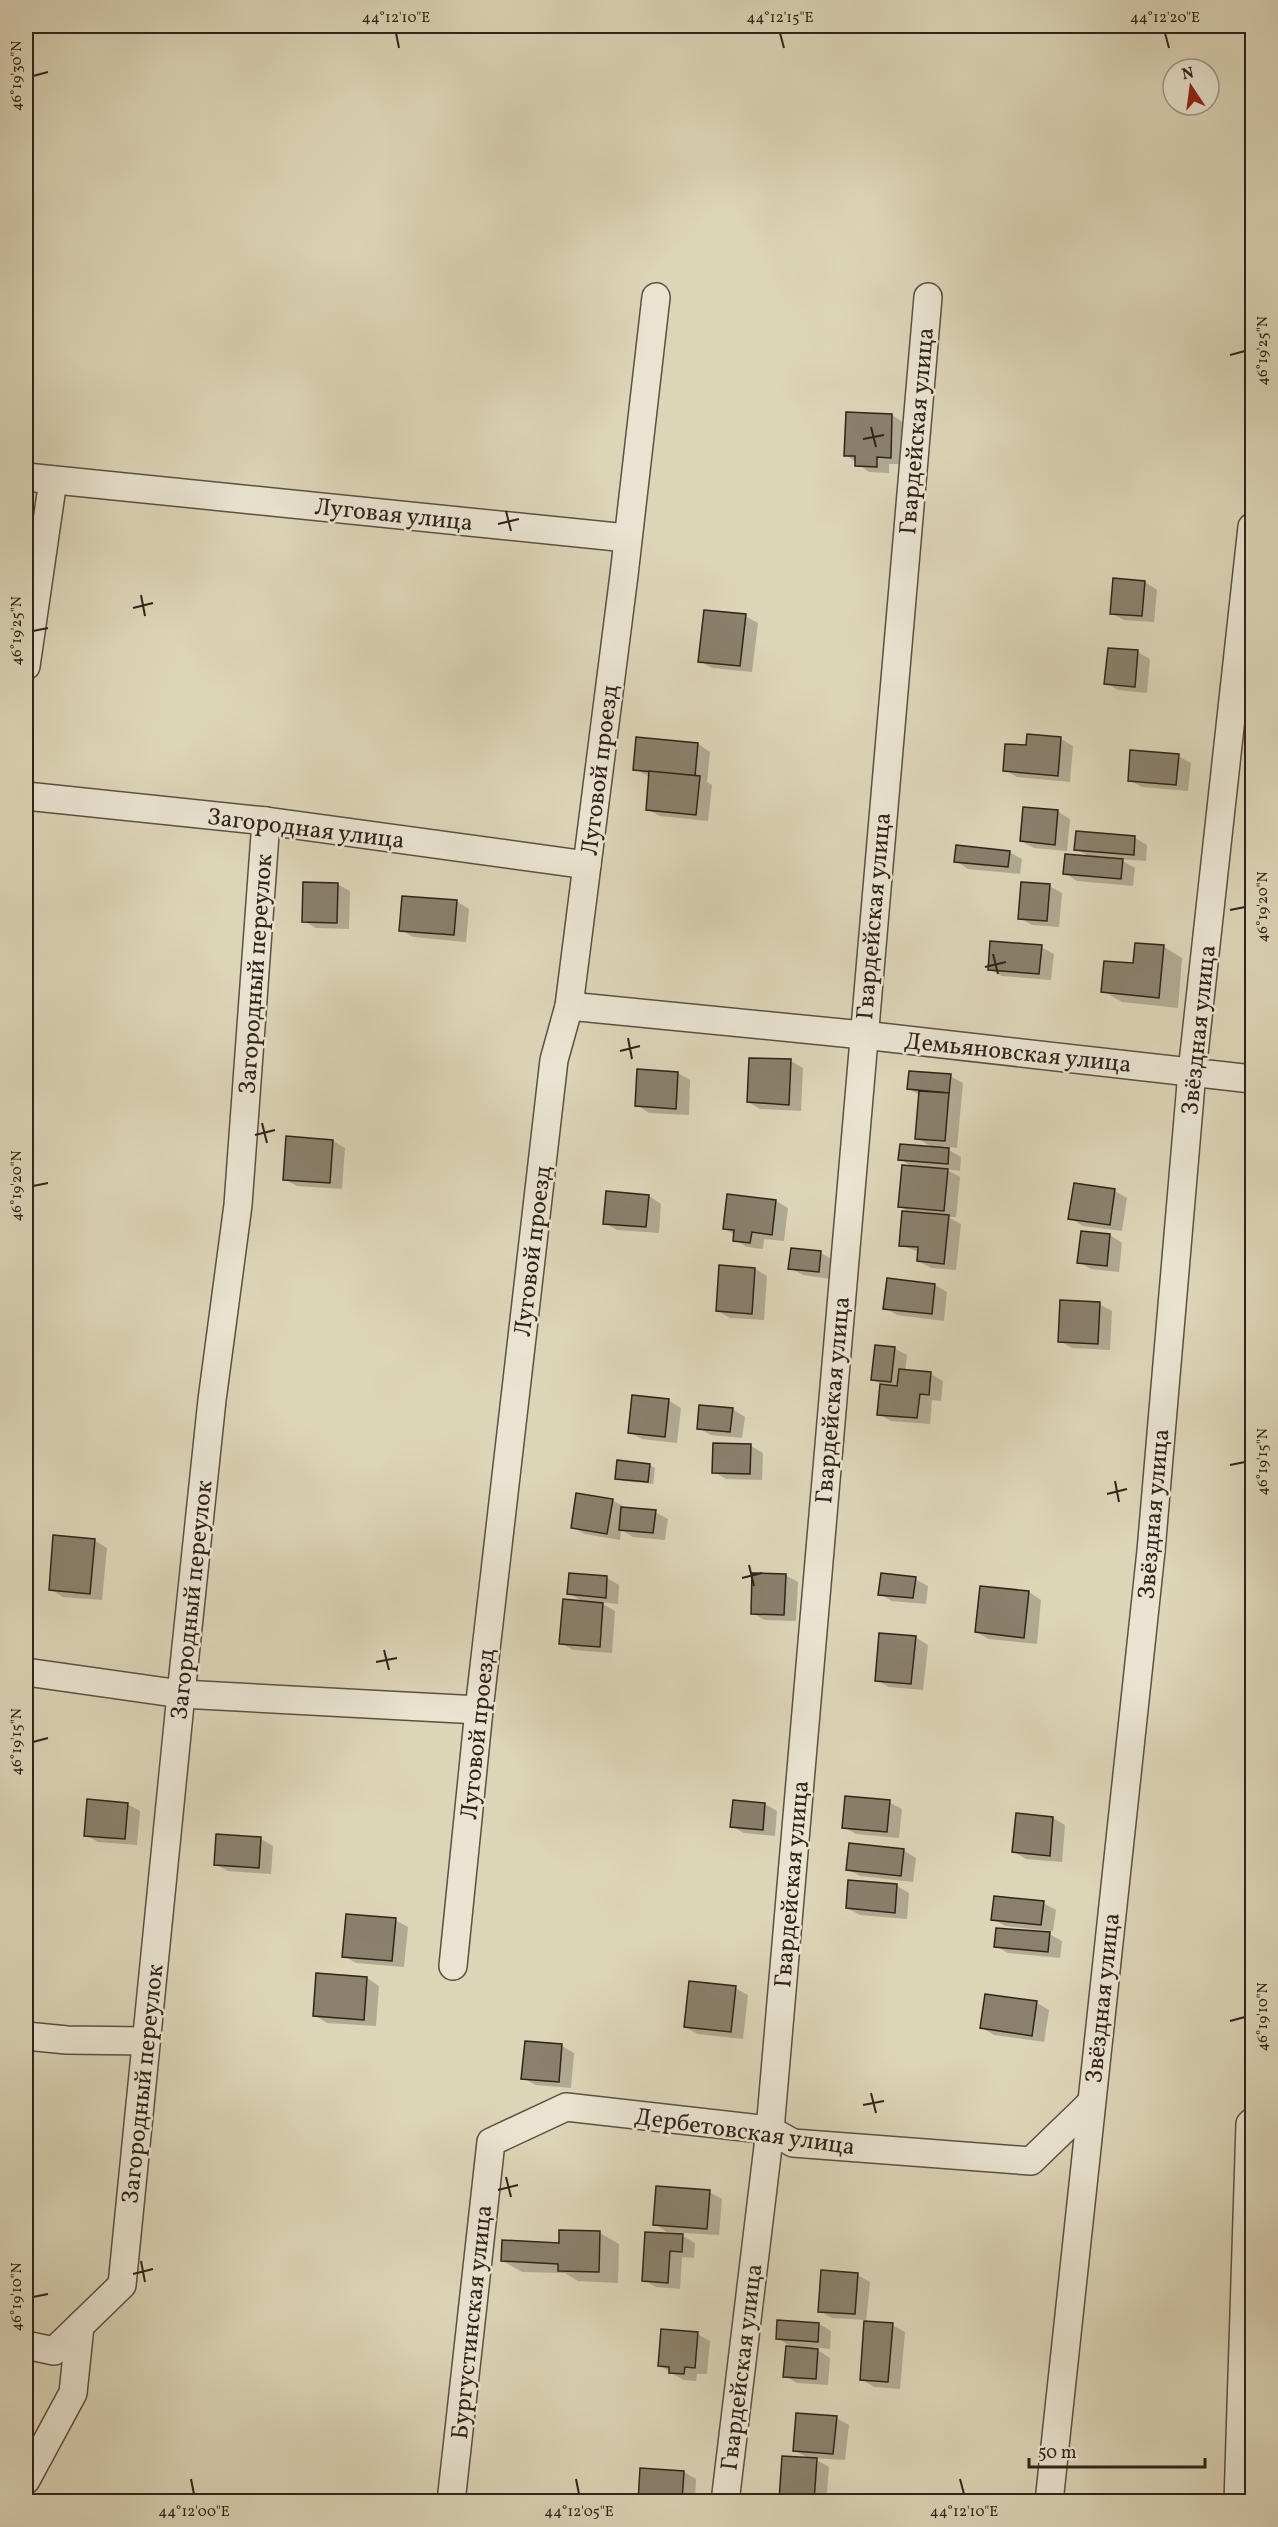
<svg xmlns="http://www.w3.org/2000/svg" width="1278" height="2527" font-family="Vollkorn,serif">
<rect width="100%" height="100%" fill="#ddd5b8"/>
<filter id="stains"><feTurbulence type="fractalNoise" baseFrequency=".00333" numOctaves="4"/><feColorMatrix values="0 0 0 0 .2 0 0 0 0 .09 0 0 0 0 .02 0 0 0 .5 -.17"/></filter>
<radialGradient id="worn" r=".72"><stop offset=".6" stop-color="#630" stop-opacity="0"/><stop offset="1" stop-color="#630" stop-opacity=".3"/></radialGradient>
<g fill="#0003">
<path d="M892,415L904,423L903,464H889V473L869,472L846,455Z"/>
<path d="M1145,582L1157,590L1154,622L1124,620L1111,613Z"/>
<path d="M745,616L758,623L752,672L712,668L700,661Z"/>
<path d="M1138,652L1150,659L1147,693L1118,690L1106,683Z"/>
<path d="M1029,736L1061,739L1073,746L1070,782L1017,777L1005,770L1027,747Z"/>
<path d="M638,739L698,744L710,752L707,782L712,785L708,821L660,816L647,809L650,777L635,769Z"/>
<path d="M1178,756L1191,763L1188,791L1142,787L1129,780Z"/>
<path d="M1057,811L1070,819L1067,851L1034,848L1021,841Z"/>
<path d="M1077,833L1135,838L1147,845L1146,861L1119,859L1135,868L1133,886L1077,881L1065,873L1092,858L1076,849Z"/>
<path d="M1009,852L1022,859L1020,874L968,869L956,861Z"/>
<path d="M337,884L350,891L349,929L316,928L304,921Z"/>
<path d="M1049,886L1062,893L1059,927L1032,925L1020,918Z"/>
<path d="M456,901L469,909L466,942L413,937L401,930Z"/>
<path d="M1041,947L1054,954L1051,980L1002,976L989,969Z"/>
<path d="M1164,947L1182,958L1178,1008L1122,1002L1103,991L1134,965Z"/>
<path d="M791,1061L803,1068L801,1111L760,1109L748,1102Z"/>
<path d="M639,1071L678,1073L690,1080L689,1115L649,1113L637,1105Z"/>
<path d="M950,1076L963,1083L957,1148L942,1146L961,1157L960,1171L946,1169L960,1177L956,1217H948L961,1224L956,1270L931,1268L918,1261L919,1252L901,1245L912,1214L899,1206L913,1167L900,1159L935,1149L917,1138L920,1095L909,1089Z"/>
<path d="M333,1141L345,1148L342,1189L297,1186L284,1179Z"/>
<path d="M1075,1185L1115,1191L1127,1198L1122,1231L1083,1226L1070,1218Z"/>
<path d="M649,1196L661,1204L659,1233L617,1230L605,1223Z"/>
<path d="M776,1201L788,1208L784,1241L764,1239L763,1249L747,1247L735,1240V1235L724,1228Z"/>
<path d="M1110,1235L1122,1243L1119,1272L1091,1269L1079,1262Z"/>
<path d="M821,1253L833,1260L831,1279L803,1275L790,1268Z"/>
<path d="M755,1269L767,1276L764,1320L730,1318L718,1311Z"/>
<path d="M888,1280L935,1285L947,1292L944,1321L897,1315L885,1308Z"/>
<path d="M1099,1304L1112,1311L1110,1350L1072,1348L1060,1341Z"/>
<path d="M894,1348L907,1355L905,1371L931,1374L943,1381L941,1401L932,1400L930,1424L891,1421L879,1414L881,1384L873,1379Z"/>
<path d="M669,1401L681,1408L677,1443L642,1439L629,1432Z"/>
<path d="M732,1409L745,1417L742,1438L711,1435L698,1428Z"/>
<path d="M751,1446L763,1453L762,1480L726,1479L714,1472Z"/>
<path d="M649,1465L655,1468L653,1484L623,1481L617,1478Z"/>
<path d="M612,1500L625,1507L655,1512L668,1519L665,1540L633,1537L621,1530L620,1540L585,1534L572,1527Z"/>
<path d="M94,1540L107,1548L102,1600L63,1597L50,1589Z"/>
<path d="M571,1574L607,1578L619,1585L618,1604L599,1602L615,1611L612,1653L573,1650L561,1643L585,1603L569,1593Z"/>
<path d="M785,1575L798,1582L796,1621L765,1620L752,1613Z"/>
<path d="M915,1579L928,1586L926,1604L892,1601L880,1594Z"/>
<path d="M981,1587L1029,1592L1041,1600L1037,1644L989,1639L976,1632Z"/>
<path d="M915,1637L928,1645L923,1690L889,1687L877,1680Z"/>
<path d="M734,1801L765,1804L777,1811L775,1836L744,1833L732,1826Z"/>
<path d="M889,1802L902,1809L899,1838L856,1834L844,1827Z"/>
<path d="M127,1804L140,1811L137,1845L98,1842L86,1835Z"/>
<path d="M1053,1818L1065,1825L1062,1862L1026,1859L1014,1852Z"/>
<path d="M261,1839L273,1846L271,1874L228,1871L215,1864Z"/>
<path d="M903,1850L916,1858L913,1882L860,1876L847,1869Z"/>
<path d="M897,1886L909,1893L907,1919L860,1915L847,1908Z"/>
<path d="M1043,1903L1056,1910L1053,1931L1005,1926L993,1919Z"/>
<path d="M395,1920L408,1927L404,1967L356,1963L344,1956Z"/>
<path d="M1049,1934L1062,1941L1060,1958L1008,1953L996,1946Z"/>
<path d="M317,1975L367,1978L379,1986L376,2026L327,2023L314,2015Z"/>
<path d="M735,1988L748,1995L743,2039L698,2034L685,2027Z"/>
<path d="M1037,2003L1049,2010L1044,2042L994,2035L981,2027Z"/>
<path d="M562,2046L574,2053L571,2088L536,2085L523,2078Z"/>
<path d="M26,2127L34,2132L29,2178H26Z"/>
<path d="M709,2192L722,2199L719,2235L667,2232L655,2224Z"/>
<path d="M561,2231L600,2233L619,2244L618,2283L578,2281L565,2273L522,2272L503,2261L560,2244Z"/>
<path d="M681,2235L695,2243L694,2258L682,2257L680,2289L656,2287L644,2280Z"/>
<path d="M857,2275L870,2282L866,2323L892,2325L905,2332L900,2389L874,2387L861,2379L866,2320L832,2318L819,2311Z"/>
<path d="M819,2324L831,2331L830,2349L813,2347L830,2358L828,2385L797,2383L785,2376L795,2349L777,2338Z"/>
<path d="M697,2334L710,2341L707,2374H697L696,2381L683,2380L659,2365Z"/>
<path d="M836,2418L849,2425L845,2460L813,2458L829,2467L826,2502H785L780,2499L810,2459L794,2450Z"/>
<path d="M684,2472L696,2479L695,2502L639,2501Z"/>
</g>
<g fill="#8a806c" stroke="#30231a" stroke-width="1.5">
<path d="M846,412L892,414L891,458L877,457V467L855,466V456H844Z"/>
<path d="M1113,578L1145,581L1142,616L1110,614Z"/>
<path d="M704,610L746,614L740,666L698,662Z"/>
<path d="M1108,648L1138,650L1135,687L1104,684Z"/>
<path d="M1027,734L1061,737L1058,776L1003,771L1005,744L1026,745Z"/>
<path d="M636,737L698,743L695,776L633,770Z"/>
<path d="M1130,750L1179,754L1176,785L1128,781Z"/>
<path d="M649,771L700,776L696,815L646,810Z"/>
<path d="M1023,807L1058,810L1055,845L1020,841Z"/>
<path d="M1076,831L1135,836L1134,855L1074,850Z"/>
<path d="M956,845L1010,851L1008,867L954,862Z"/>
<path d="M1065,854L1123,859L1121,879L1063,874Z"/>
<path d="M303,882L338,883L337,923L302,922Z"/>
<path d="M1021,882L1050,884L1047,921L1018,919Z"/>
<path d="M402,896L457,900L454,935L399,931Z"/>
<path d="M990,941L1042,945L1039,974L988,970Z"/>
<path d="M1135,943L1164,945L1159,998L1101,992L1104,961L1133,963Z"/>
<path d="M749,1058L791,1059L789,1105L747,1102Z"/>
<path d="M637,1069L678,1072L676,1109L635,1106Z"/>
<path d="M909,1071L951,1074L949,1093L907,1089Z"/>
<path d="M919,1091L949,1093L945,1141L915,1139Z"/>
<path d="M286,1136L333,1140L330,1183L283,1180Z"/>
<path d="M900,1144L949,1148L948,1164L898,1160Z"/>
<path d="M902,1165L948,1169L944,1211L898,1207Z"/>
<path d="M1074,1183L1115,1189L1110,1225L1068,1219Z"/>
<path d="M606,1191L649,1195L646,1227L603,1224Z"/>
<path d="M727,1194L776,1200L772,1235L752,1232L750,1243L733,1241L734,1230L723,1229Z"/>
<path d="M902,1211L949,1215L944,1264L917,1261L918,1247L899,1246Z"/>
<path d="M1081,1231L1110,1234L1107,1266L1077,1263Z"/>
<path d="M791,1248L821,1251L819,1272L788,1269Z"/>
<path d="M719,1265L755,1268L752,1314L716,1311Z"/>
<path d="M887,1278L935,1284L932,1314L883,1309Z"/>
<path d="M1060,1300L1100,1302L1098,1344L1058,1342Z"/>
<path d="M875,1345L895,1347L891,1382L871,1380Z"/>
<path d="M899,1369L931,1372L929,1395L920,1394L917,1418L877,1415L880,1384L897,1386Z"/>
<path d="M632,1395L669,1399L665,1437L628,1433Z"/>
<path d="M699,1405L733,1408L730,1432L697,1429Z"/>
<path d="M713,1443L751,1444L750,1474L712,1473Z"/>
<path d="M617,1460L650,1464L648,1482L615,1479Z"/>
<path d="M576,1493L613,1499L607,1534L571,1528Z"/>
<path d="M621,1507L656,1510L653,1533L619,1530Z"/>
<path d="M53,1535L95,1539L90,1594L49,1590Z"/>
<path d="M569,1573L607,1576L606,1598L567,1594Z"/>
<path d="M752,1573L786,1574L784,1615L751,1614Z"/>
<path d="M881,1573L916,1577L913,1598L878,1595Z"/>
<path d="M980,1586L1029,1591L1024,1638L975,1632Z"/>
<path d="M563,1599L603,1603L600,1647L559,1644Z"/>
<path d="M879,1633L916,1636L911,1684L875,1681Z"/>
<path d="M845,1796L890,1800L887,1832L842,1828Z"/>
<path d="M87,1799L128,1803L125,1839L84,1836Z"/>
<path d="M733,1800L765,1803L763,1830L730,1827Z"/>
<path d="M1016,1813L1053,1817L1050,1856L1012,1852Z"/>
<path d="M216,1834L261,1837L259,1868L214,1865Z"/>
<path d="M849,1843L904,1849L901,1876L846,1870Z"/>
<path d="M848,1880L897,1884L895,1913L846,1908Z"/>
<path d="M994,1896L1044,1901L1041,1925L991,1920Z"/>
<path d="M346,1914L396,1918L392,1961L342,1957Z"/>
<path d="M996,1928L1050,1932L1048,1952L994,1947Z"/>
<path d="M316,1973L367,1977L364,2020L313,2016Z"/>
<path d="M689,1981L736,1986L731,2032L684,2027Z"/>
<path d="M985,1994L1037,2001L1032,2036L980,2028Z"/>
<path d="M525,2041L562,2044L559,2082L521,2079Z"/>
<path d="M656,2186L710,2190L707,2229L653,2225Z"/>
<path d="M559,2230L600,2231L599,2272L558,2271V2264L501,2261L502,2240L559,2243Z"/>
<path d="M645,2232L683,2234L682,2252L670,2251L668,2283L642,2281Z"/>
<path d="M821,2270L858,2273L855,2314L818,2312Z"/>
<path d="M777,2320L819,2323L818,2342L776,2339Z"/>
<path d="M864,2321L893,2323L888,2382L860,2380Z"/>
<path d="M661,2329L698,2332L695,2368L685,2367L684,2374L669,2373V2367L658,2366Z"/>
<path d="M786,2346L818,2349L816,2379L783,2377Z"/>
<path d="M796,2413L837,2416L833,2454L793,2451Z"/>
<path d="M782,2456L817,2458L814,2502L779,2500Z"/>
<path d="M640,2468L684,2471L682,2502H638Z"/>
</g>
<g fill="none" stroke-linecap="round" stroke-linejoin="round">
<g stroke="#5b5042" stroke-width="30">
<g id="minor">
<path d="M26,477L627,538"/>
<path d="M26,666L53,480"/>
<path d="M26,796L266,821L587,865"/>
<path d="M569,1006L863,1035L1252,1079"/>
<path d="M26,1672L181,1694L479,1710"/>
<path d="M453,1966L479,1710L554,1060L569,1006L624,575L656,297"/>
<path d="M26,2036L67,2040L146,2041"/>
<path d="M26,2345L54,2351L122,2285L181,1694L212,1400L238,1205L266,821"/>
<path d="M26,2480L73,2393L80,2326"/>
<path d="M451,2502L491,2142L566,2107L770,2130L793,2143L1031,2161L1091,2103"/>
<path d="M725,2502L770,2130L928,297"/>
<path d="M1049,2502L1151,1551L1192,1072L1252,527"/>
<path d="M1238,2502L1250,2124L1252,2122"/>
</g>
</g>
<use href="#minor" stroke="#e9e4d1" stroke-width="27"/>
</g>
<path fill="none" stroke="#30231a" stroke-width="2" d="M396,33L399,48M780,33L784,48M1165,33L1169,48M33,76L48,72M1230,355L1245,351M871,427L876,447M863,439L884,435M506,511L511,531M498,524L519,519M141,595L145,616M133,608L153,603M33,631L48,628M1230,910L1245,907M993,954L998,974M985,967L1006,962M628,1038L632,1059M620,1051L640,1046M262,1123L267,1143M255,1135L275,1130M33,1186L48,1183M1230,1465L1245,1462M1115,1481L1119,1502M1107,1494L1127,1489M749,1565L754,1586M742,1578L762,1573M384,1650L389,1670M376,1662L397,1658M33,1742L48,1738M1230,2021L1245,2017M871,2093L876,2113M863,2105L884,2101M506,2177L511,2197M498,2190L518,2185M141,2261L145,2282M133,2274L153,2269M33,2297L48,2294M191,2479L194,2494M576,2479L579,2494M960,2479L964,2494"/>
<g text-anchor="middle" stroke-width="5" stroke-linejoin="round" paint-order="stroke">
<g font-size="24" fill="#30231a" stroke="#e9e4d1">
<text transform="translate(916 431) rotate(-85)" y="8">Гвардейская улица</text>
<text transform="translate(394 514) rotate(6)" y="8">Луговая улица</text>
<text transform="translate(599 770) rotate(-83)" y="8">Луговой проезд</text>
<text transform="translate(306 828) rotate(7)" y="8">Загородная улица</text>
<text transform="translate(873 916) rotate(-85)" y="8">Гвардейская улица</text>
<text transform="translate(255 974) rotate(-86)" y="8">Загородный переулок</text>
<text transform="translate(1198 1030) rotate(-84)" y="8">Звёздная улица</text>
<text transform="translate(1018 1052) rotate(6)" y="8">Демьяновская улица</text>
<text transform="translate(532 1251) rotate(-83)" y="8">Луговой проезд</text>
<text transform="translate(832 1400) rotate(-85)" y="8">Гвардейская улица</text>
<text transform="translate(1153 1514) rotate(-85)" y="8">Звёздная улица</text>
<text transform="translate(191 1600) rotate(-84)" y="8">Загородный переулок</text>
<text transform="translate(477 1734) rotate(-84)" y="8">Луговой проезд</text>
<text transform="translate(791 1884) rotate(-85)" y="8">Гвардейская улица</text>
<text transform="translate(1102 1998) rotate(-84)" y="8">Звёздная улица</text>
<text transform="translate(142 2084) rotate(-84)" y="8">Загородный переулок</text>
<text transform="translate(745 2131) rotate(8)" y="8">Дербетовская улица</text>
<text transform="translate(471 2322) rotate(-84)" y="8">Бургустинская улица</text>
<text transform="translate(741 2367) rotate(-83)" y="8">Гвардейская улица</text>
</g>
</g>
<rect width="1278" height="2527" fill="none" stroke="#ddd5b8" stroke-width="66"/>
<g transform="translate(1191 87) rotate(347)"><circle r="28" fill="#e9e4d1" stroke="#9f9788" stroke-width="1.5"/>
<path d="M0-4.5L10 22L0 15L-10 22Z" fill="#8f2418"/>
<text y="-9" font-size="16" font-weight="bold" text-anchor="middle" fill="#30231a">N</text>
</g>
<path d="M1029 2458v9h176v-9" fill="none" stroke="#30231a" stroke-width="3"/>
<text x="1038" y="2458" font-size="18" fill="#30231a" stroke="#e9e4d1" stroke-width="4.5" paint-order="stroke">50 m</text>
<rect x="33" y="33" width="1212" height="2461" fill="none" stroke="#30231a" stroke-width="2"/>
<g font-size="15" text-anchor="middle" fill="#30231a">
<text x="396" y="22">44°12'10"E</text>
<text x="780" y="22">44°12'15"E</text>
<text x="1165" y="22">44°12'20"E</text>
<text transform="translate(16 76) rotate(-90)" y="5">46°19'30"N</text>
<text transform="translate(1262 351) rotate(-90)" y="5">46°19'25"N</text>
<text transform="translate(16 631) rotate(-90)" y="5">46°19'25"N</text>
<text transform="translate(1262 907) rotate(-90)" y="5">46°19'20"N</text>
<text transform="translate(16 1186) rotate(-90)" y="5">46°19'20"N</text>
<text transform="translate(1262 1462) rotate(-90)" y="5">46°19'15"N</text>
<text transform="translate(16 1742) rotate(-90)" y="5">46°19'15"N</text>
<text transform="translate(1262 2017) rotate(-90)" y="5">46°19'10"N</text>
<text transform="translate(16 2297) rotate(-90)" y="5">46°19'10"N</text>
<text x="194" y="2516">44°12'00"E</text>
<text x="579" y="2516">44°12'05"E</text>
<text x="964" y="2516">44°12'10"E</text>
</g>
<rect width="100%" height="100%" filter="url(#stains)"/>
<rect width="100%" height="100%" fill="url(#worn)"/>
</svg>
